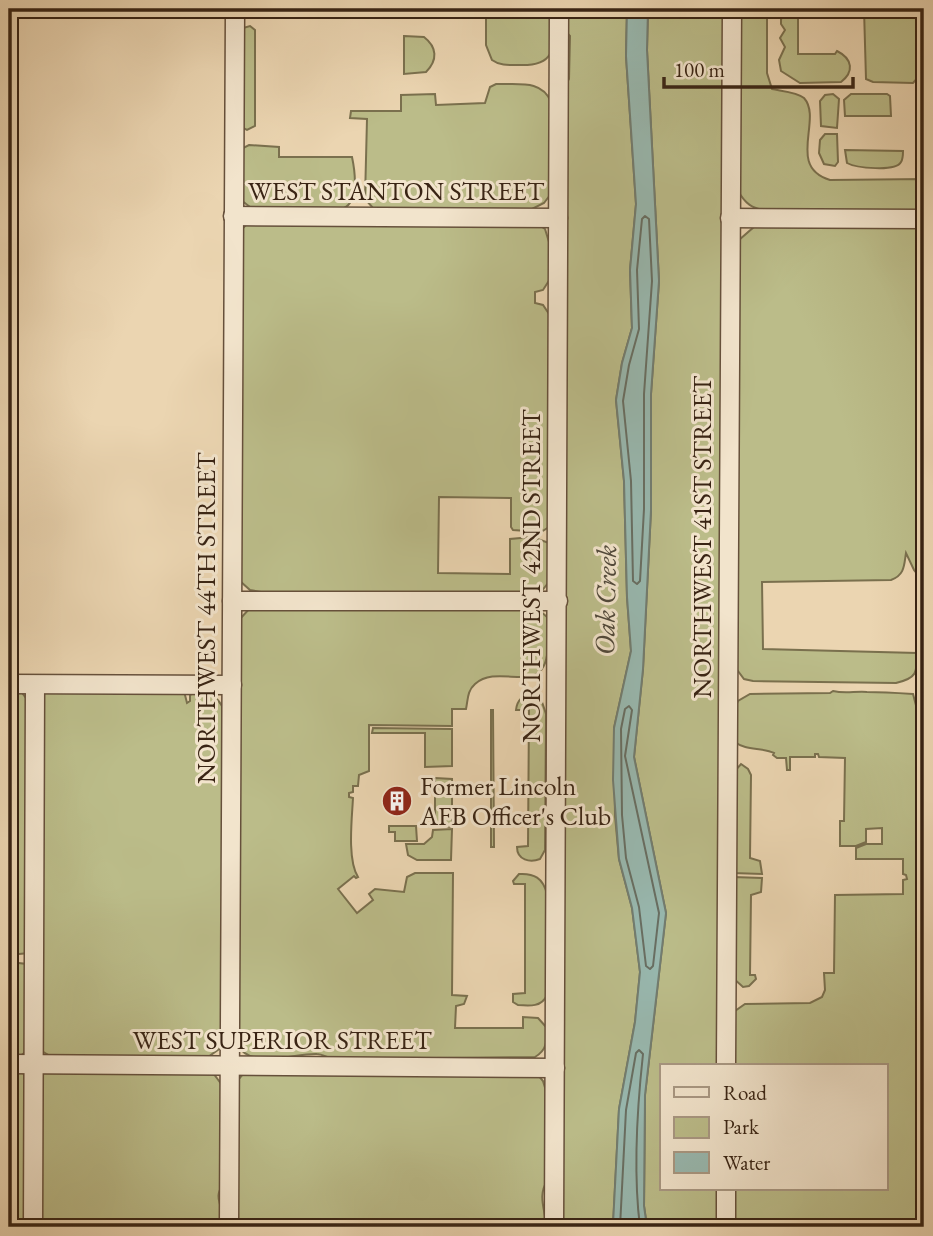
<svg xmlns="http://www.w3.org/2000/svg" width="933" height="1236" font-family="'EB Garamond',serif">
<rect width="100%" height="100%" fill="#ebd5b1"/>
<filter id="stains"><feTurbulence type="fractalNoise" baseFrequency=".00286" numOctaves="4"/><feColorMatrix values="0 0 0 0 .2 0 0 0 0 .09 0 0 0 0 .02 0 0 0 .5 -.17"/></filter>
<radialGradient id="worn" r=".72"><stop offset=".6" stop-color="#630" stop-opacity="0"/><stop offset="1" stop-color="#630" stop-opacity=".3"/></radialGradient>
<g fill="#bbbc89" stroke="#7a704e" stroke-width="2">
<path d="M486,9H552C552,41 562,66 520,65C510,65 500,66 492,60L486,45Z"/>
<path d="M566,9H627L626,56L636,204L630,270L632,328L622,363L616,400L624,481L627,597L631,651L614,728L615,816L619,859L632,908L640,972L635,1022L619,1109L613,1227H560L565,86L569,79L570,36L566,32Z"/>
<path d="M648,9H724L719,1066H662V1189H719L718,1227H647L644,1206L645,1095L666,913L634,757L643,669L651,510V394L659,281L647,50Z"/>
<path d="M737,9H767V73L772,89C781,91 797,92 804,98C823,119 786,167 830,180L924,179V211H769C752,209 745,204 737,189Z"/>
<path d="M783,9H798V54H835L837,51C853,59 854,72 841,82L800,83L781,71L779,60L785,47L780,38L785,30L781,24V19L786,15L785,9Z"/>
<path d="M864,9H924V74H921L913,83L873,82L866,79Z"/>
<path d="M250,26L255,30V126L247,130L243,128V28Z"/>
<path d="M404,36L424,37C437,47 438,60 426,72L404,74Z"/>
<path d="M496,84C517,85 542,79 551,102L550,195L544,203L532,209L373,208L365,199L367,119L350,118L351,111H401V95L435,94L436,105L485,103L490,87Z"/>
<path d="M833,94L839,99L837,128L821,126L820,101L825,95Z"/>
<path d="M851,94H887L890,96L891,116H845L844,100Z"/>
<path d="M825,134H837L838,162L835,166L824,164L819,153L820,140Z"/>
<path d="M249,145L279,147V157H352C355,171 359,201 344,208L250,207L241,200V149Z"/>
<path d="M845,150L903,151C903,154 903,159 901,162C896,172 856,168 847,163Z"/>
<path d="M249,222L538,224L545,229L549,242L550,279L543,290L535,292V303L543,305L549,314V527L541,532L513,530L511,527V498L439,497L438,573L510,574V539L532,537L549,543L548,583L541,592L531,595L261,592L250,590L240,581V231Z"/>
<path d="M765,223L924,226L920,370L918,575L914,570L906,553C904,565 905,575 891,580L762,582L763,649L917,653C917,673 917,678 896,683L753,681L744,679L735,667L739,240L754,227Z"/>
<path d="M251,607L539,610L547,617C549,625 548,635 548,644C547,702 501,661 475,684C467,691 468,700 466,709H452V726L369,725V771L359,775L358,786H353V792L349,793V797L353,798C352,818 347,860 358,877L356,878L354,876L338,889L357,913L373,900L369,894L375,889L404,892L407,877L415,873H453L452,995L467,996L464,1004L456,1006L455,1028H523V1017L538,1018L547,1028C547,1041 547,1050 535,1057L333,1059C327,1058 323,1054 317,1054C293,1053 251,1071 237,1044L239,620Z"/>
<path d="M9,689H19L29,702V953L9,955Z"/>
<path d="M184,691L187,703L190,701V695C203,687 215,694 222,706V1041L219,1049L208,1057H52L40,1050L42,696L46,692Z"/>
<path d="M833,691C845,694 855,691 867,692C883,692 898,693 913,694L918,713L917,1042L918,1044L924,1041V1227H731V1189H886V1066H734L735,1011L745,1004L810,1003L822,997L825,990L824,973H834L835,895L903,894V880L907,879L906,875L903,874V859H856V848L866,844H882V828L866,829V842L856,846H840V821H844L845,758L819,757L818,754H815V757H790V770H787L786,758H777L773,755L774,753C762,747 746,751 735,742L736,706L738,701L750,694L830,693Z"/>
<path d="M532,694L542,702L546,714L545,850L540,859C530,863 517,860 517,847L528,846L529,710H516C517,700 522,696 532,694Z"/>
<path d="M491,710H493L494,847H491Z"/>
<path d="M373,728L452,729V766L425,767V733H372Z"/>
<path d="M741,764L748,769L751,775L750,858L760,861L762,874L733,873L734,772Z"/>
<path d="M435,778L452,779V827L435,826Z"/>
<path d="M389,826H416L417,841H395V832H389Z"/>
<path d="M452,829L451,860H417L408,855L406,844H424L432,837L433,830Z"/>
<path d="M519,874C534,873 543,878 547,894V995C542,1007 530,1006 518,1005L513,1002V994L525,993V884H514L513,881Z"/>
<path d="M733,877L762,878L761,892L751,895L750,975H755L756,979L749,986L743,987L732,977Z"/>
<path d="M9,962L27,964L28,1050L19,1057H9Z"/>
<path d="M9,1069L22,1072L26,1077L28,1227H9Z"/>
<path d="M49,1069L213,1073L222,1085V1186C216,1196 219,1199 221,1209C223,1214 221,1222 221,1227H37L41,1075Z"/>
<path d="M243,1074L538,1075L543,1081L546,1091L547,1181C537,1197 546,1210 546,1227H235L238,1080Z"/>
</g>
<path fill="#98b8af" stroke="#727d71" stroke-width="2" d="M627,9H648L647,50L659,281L651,394V510L643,669L634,757L666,913L645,1095L644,1206L647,1227H613V1224L619,1109L635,1022L640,972L632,908L619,859L613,780L614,728L631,651L627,597L624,481L616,400L622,363L632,328L630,270L636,204L626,56Z"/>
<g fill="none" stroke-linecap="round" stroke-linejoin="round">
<g stroke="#686e62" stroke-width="2">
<path d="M645,216L649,219L652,281L644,394V509L640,581L637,584L633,581L631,481L623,401L629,365L639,329L637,270L642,219Z"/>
<path d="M629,706L632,710L625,756L659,913L653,966L650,969L646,966L639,907L626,858L622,815L621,729L625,709Z"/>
<path d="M620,1227L626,1110L636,1053L639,1050L643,1054C637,1109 633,1172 640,1227"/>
</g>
<g stroke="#66503b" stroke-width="21">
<g id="minor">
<path d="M233,216L558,218"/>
<path d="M730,218L924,219"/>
<path d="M232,601H558"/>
<path d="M9,684L232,685"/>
<path d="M9,1064L555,1068"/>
<path d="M726,1066L732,9"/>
<path d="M726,1189V1227"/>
<path d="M33,1227L35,685"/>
<path d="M229,1227L235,9"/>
<path d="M554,1227L559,9"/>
</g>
</g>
<use href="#minor" stroke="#f2e4cc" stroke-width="18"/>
</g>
<defs>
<g id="building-disc" transform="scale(1.575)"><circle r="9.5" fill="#8f2418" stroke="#f2e4cc"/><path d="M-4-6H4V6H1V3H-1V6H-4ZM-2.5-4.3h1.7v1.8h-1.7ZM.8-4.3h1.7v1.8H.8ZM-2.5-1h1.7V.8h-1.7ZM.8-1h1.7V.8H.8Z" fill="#fff"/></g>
</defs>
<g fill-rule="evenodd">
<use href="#building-disc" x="397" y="801"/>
</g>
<g text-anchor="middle" stroke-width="6" stroke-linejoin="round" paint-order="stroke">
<g font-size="26" fill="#392414" stroke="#f2e4cc">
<text x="396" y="200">WEST STANTON STREET</text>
<text transform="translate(702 537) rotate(-90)" y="9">NORTHWEST 41ST STREET</text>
<text transform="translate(531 576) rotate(-90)" y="9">NORTHWEST 42ND STREET</text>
<text transform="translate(206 618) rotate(-90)" y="9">NORTHWEST 44TH STREET</text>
<text x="282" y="1049">WEST SUPERIOR STREET</text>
</g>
<g font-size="26" fill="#392414" stroke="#f2e4cc" text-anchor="start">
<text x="420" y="795">Former Lincoln<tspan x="420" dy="30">AFB Officer's Club</tspan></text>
</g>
<g font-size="28" font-style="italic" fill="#51493b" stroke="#f2e4cc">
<text transform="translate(605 600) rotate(-89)" y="10">Oak Creek</text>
</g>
</g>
<rect width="933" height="1236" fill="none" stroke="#ebd5b1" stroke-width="35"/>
<rect x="10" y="10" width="912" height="1215" fill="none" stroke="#392414" stroke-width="3.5"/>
<rect x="18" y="18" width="898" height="1201" fill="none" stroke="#392414" stroke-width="2"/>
<rect x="660" y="1064" width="228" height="126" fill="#f2e4cc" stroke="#a89782" stroke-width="2"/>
<rect x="674" y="1087" width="35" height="10" fill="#f2e4cc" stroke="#a89782" stroke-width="2"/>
<text x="723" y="1100" font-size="21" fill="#392414">Road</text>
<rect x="674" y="1117" width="35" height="21" fill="#bbbc89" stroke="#a89782" stroke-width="2"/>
<text x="723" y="1134" font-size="21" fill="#392414">Park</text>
<rect x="674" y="1152" width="35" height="21" fill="#98b8af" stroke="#a89782" stroke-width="2"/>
<text x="723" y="1170" font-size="21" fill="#392414">Water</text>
<path d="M664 77v10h189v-10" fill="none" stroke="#392414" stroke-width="3.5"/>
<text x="674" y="77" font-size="21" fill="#392414" stroke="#f2e4cc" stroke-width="5" paint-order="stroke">100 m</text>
<rect width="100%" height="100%" filter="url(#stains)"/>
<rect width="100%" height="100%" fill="url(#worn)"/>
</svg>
